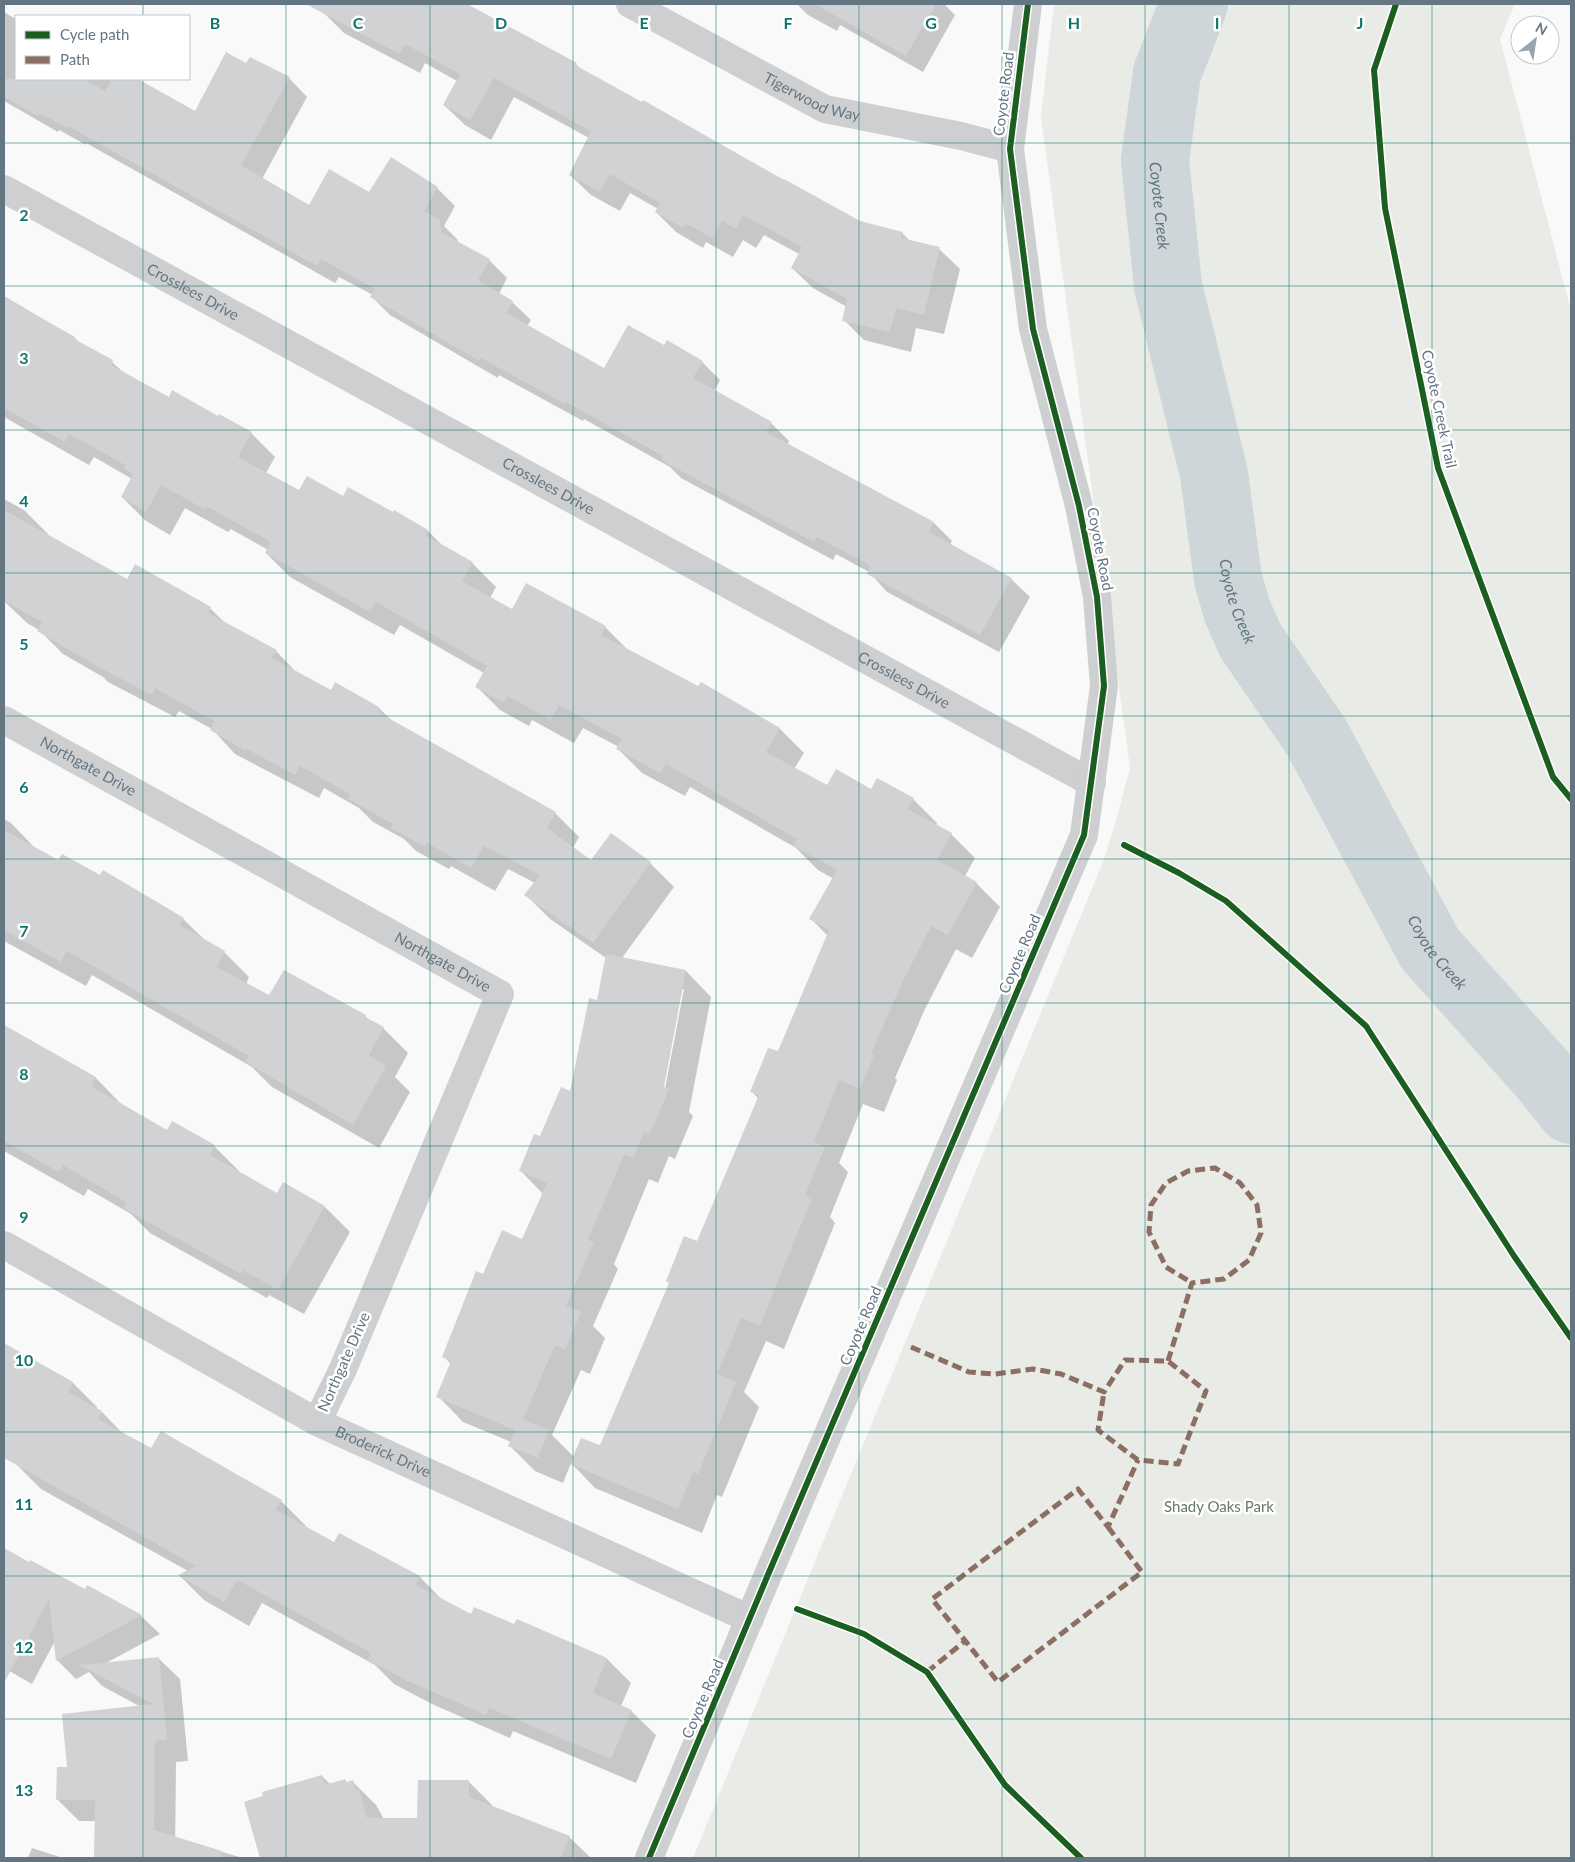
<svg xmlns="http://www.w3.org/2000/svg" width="1575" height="1862" font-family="Lato,sans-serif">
<rect width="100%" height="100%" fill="#f9f9f9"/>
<path fill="#e8ebe6" d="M1054,4H1515L1500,39L1571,311V1858H693L1103,862L1116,821L1130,768L1041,117Z"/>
<g fill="#0003" fill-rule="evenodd">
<path d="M326,4H464L576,64L583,71L860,222L902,233L911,242L939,249L960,269L944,334L916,328L911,352L864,340L844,320L847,307L813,288L792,268L799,254L764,235L756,248L743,240L733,257L706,242L703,248L676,232L656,212L658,209L630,193L620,211L591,195L570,175L589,138L514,97L491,140L465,125L444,105L457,81L425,63L420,73L344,33L324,13L328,5Z"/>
<path d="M797,4H944L955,15L923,72L840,25L837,31L808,15Z"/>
<path d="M4,12L16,19V79H135L196,113L247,64L289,78L307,97L262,179L310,206L370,194L437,188L455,206L444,226L457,239L458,242L489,260L507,278L499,294L512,302L531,320L527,326L604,369L665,347L702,362L720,380L714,391L771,423L789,441L787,445L934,523L952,541L950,545L1011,579L1030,597L999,652L887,592L869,572L836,554L833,560L681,478L670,467L584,419L583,421L499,375L498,378L390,315L372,297L373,295L339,277L335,283L86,143V145L59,130L58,132L4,101Z"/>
<path d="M4,296L75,338L82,345L112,362L124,373L169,398L218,417L251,433L275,457L266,473L299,492L343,498L393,513L394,512L428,531L444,547L472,563L496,587L490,598L513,611L605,627L630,652L780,729L804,753L794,769L827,787L872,790L878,780L913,799L937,823L936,826L951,834L975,858L965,876L976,883L1000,907L972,958L956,949L925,1009L895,1078L897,1080L884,1112L863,1104L839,1163L848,1172L830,1217L835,1223L784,1349L766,1341L744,1392L759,1407L722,1497L717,1495L702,1533L595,1488L571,1463L563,1483L535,1471L510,1446L511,1442L463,1422L438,1396L451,1364L443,1356L484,1275L523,1241L543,1194L520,1170L571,1093L598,1001L606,958L550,919L526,895L535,883L508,869L495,891L451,866L449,869L416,851L404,839L373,822L359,808L324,788L319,798L235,754L212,729L179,711L175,717L108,682L103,677L63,654L39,630L27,623L4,601V499L24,510L48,534L47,536L128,581L210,608L227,625L276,651L298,674L331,692L336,684L379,708L392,721L555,813L579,837L573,848L591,862L611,835L650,863L674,887L622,958L686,971L711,997L689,1112L693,1116L675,1159L669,1156L658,1183L649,1179L614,1264L618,1269L593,1326L605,1338L590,1374L581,1370L552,1435L574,1457L600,1447L698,1243L759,1099L752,1092L778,1053L828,936L811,919L834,879L818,870L796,848L690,787L685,796L642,773L618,749L619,747L583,728L574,743L532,720L529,726L500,710L476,686L484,673L400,625L394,635L290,577L266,553L268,550L231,529L228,532L185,508L170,535L146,521L122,497L132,479L94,457L89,465L4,417ZM682,989H684L664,1094L662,1093Z"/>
<path d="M4,819L11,823L35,848L59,861L101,876L183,919L206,941L224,952L249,977L246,984L269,997L365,1016L371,1022L383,1028L408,1053L395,1077L410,1092L379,1148L272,1087L252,1067L92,975L86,986L4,941Z"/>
<path d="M4,1027L96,1078L121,1104L167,1132L172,1123L214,1146L240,1172L239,1173L277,1195L283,1184L325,1207L350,1232L304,1314L269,1295L267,1298L150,1233L131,1214L88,1189L84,1196L4,1151Z"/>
<path d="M4,1344L73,1383L97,1407L96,1409L102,1412L125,1436L151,1450L161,1433L281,1501L306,1526L305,1527L334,1544L339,1535L420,1577L443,1601L471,1616L515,1626L607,1659L631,1683L621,1706L631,1711L656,1735L636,1783L513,1731L510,1738L434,1705L394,1684L375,1665L262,1603L249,1626L204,1600L180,1576L188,1571L41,1489L17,1465L18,1463L4,1455Z"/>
<path d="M4,1549L29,1564L85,1591L87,1587L141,1616L160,1634L106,1663L158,1658L180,1679L188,1761L176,1762L175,1858H95V1821H79L57,1799L69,1768L141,1707L102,1686L89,1672L76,1679L57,1660L55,1641L32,1684L4,1668Z"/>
<path d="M322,1776L330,1784L344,1780L347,1783L352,1781L376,1805L384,1819L418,1820L468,1781L492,1805V1807L569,1837L591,1858H261L245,1802Z"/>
<path d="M197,1845L243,1858H193Z"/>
<path d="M32,1848L63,1858H28Z"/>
</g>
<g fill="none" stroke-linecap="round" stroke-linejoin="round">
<path stroke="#ced6d9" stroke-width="68" id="s1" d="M1194,4L1167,73L1155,160L1168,286L1214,474L1228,579L1237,610L1250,640L1317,738L1430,949L1543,1075L1571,1110"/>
</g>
<g fill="#d0d2d3">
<path d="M306,4H467L577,63L575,65L642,102L643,100L784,180V179L860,221L903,232L901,238L940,247L924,315L896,308L890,332L842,321L847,299L791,268L802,247L743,215L736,229L722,221L713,238L685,223L683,228L655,212L660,203L610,174L600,192L569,175L591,131L494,78L470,120L443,105L460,74L405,44L399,54Z"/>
<path d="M815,4H936L906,56Z"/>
<path d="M226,52L246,63L250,57L290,77L241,165L309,205L329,169L369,192L391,157L438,187L424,211L439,219L442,233L490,259L478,280L513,301L506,313L604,368L628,325L664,345L667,340L703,361L693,378L772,422L766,432L934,522L929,532L1012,578L980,635L867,574L871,566L817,537L814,542L661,460L663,456L566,402L565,404L481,358L479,361L370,297L375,289L321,259L317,266L68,126L67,128L40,113L38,116L4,97V79H84L105,91L112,79H138L195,111Z"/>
<path d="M4,297L75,337L74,339L113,360L111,365L169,397L172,390L218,416L219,414L252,432L238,457L299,490L307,476L343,496L348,487L393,512L394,510L428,530L425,535L473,562L462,581L512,609L526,583L606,626L601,635L698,686L701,682L780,728L766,752L827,785L836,769L871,789L877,778L914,798L908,809L952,833L937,860L977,882L948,935L931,926L901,985L871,1054L874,1055L860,1089L839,1080L814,1142L825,1147L805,1195L812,1198L760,1325L741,1318L717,1374L736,1382L698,1474L693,1472L678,1509L570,1464L581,1438L600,1445L669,1283L666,1281L684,1236L697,1241L759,1095L750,1092L768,1048L778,1051L829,930L809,919L837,870L793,846L797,839L666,764L660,773L616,749L622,739L559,705L550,720L508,696L504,703L475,687L487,666L376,602L370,612L265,553L271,542L206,506L204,509L161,485L146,512L121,497L133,474L124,469L125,465L69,434L65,442L4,408Z"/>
<path d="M4,510L127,579L135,564L211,607L208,613L277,650L272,658L331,690L335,682L379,707L377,710L383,715L556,812L547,828L591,860L611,833L651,862L593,943L524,895L540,875L484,846L471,868L427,843L425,847L391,828L393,824L348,799L350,794L300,766L295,775L247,749L246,751L210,730L214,721L155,688L152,695L118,677V678L37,631L42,622L4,601Z"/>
<path d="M4,830L58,860L62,854L100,875L103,870L184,918L180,925L225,951L217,967L269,995L284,970L366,1015L365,1017L384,1027L369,1055L386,1066L353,1125L245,1062L249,1056L67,951L61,962L4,930Z"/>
<path d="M606,954L686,970L664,1087L669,1089L650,1134L644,1132L633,1158L624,1155L588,1240L594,1242L566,1306L581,1312L565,1350L555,1345L523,1419L549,1430L538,1458L508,1446L515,1430L436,1397L451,1361L442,1357L476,1271L483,1274L502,1230L522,1239L547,1183L519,1171L534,1134L540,1136L561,1087L570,1091L589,998L597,1000Z"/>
<path d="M4,1025L96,1077L91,1086L167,1130L172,1121L215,1145L210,1155L277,1193L283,1182L325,1206L278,1290L243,1270L241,1274L123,1208L126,1202L63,1165L59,1172L4,1141Z"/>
<path d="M4,1343L73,1382L68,1392L102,1411L98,1419L151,1448L161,1431L282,1500L276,1510L334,1542L339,1533L420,1576L416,1585L471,1614L474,1607L514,1624L517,1619L607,1658L593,1693L632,1710L611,1759L489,1708L486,1715L408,1681L368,1660L371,1653L237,1580L224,1602L178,1575L196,1566L4,1458Z"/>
<path d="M4,1548L29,1562L30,1560L85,1589L87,1585L142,1615L56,1661L49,1599L4,1683Z"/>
<path d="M159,1657L167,1739L155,1741L154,1830L222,1851L221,1858H94L95,1800H56L57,1767H67L62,1714L153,1704L79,1665Z"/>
<path d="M322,1775L325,1785L345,1779L346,1782L353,1780L355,1790L359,1789L367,1818H417L418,1780H469V1797L570,1836L561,1858H260L244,1802L263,1796L262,1792Z"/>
</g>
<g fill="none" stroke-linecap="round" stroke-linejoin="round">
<g stroke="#cecfd0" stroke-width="28">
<path id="s2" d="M630,4L825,109L961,136L1010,149"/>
<path id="s3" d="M4,189L1092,783"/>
<path id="s4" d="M4,720L500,994L343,1369L317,1422"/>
<path id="s5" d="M4,1245L317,1422L750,1619"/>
<path d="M649,1858L767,1577L1084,835L1104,686L1097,597L1079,506L1033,329L1010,149L1028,4"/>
</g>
<g stroke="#8d6e63" stroke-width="5" stroke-dasharray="10 5" stroke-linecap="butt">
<path d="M911,1347L969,1372L995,1374L1033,1369L1061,1374L1104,1392L1125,1360L1168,1361L1206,1391L1178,1464L1138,1460L1098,1430L1104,1392"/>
<path d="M1168,1361L1192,1283L1224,1279L1249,1260L1261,1233L1257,1205L1240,1183L1215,1168L1188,1171L1166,1183L1151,1205L1149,1232L1166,1267L1192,1283"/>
<path d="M1108,1527L1142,1572L998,1682L932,1599L1078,1489L1108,1527L1138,1460"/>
<path d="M927,1672L965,1641"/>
</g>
<g stroke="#fff" stroke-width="9">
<g id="cycleway">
<path d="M1396,4L1374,70L1385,208L1438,468L1553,777L1571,799"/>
<path d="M1124,845L1179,873L1226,901L1366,1026L1514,1256L1571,1338"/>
<path d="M797,1609L864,1634L927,1672L1005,1785L1081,1858"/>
<path d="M649,1858L767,1577L1084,835L1104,686L1097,597L1079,506L1033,329L1010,149L1028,4"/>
</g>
</g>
<use href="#cycleway" stroke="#1b5e20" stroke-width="6"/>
</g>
<path fill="none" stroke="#0f766e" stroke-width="1" stroke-opacity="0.55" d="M143,4V16M286,4V1858M430,4V1858M573,4V1858M716,4V1858M859,4V1858M1002,4V1858M1145,4V1858M1289,4V1858M1432,4V1858M143,79V1858M4,143H1571M4,286H1571M4,430H1571M4,573H1571M4,716H1571M4,859H1571M4,1003H1571M4,1146H1571M4,1289H1571M4,1432H1571M4,1576H1571M4,1719H1571"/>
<g text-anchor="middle" stroke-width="5" stroke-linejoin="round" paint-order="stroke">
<g font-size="15" fill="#657683" stroke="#fff">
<text transform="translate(1004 94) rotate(-83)" y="5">Coyote Road</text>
<text dy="5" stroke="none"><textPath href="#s2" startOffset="205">Tigerwood Way</textPath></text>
<text dy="5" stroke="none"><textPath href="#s3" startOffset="215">Crosslees Drive</textPath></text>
<text transform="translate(1439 409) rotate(78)" y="5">Coyote Creek Trail</text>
<text dy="5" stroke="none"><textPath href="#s3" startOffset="620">Crosslees Drive</textPath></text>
<text transform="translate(1100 549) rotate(79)" y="5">Coyote Road</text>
<text dy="5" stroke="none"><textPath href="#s3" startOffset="1025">Crosslees Drive</textPath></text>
<text dy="5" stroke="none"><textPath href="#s4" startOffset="96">Northgate Drive</textPath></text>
<text transform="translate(1020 954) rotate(-67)" y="5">Coyote Road</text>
<text dy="5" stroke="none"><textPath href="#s4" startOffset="501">Northgate Drive</textPath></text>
<text transform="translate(861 1326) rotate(-67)" y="5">Coyote Road</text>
<text transform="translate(344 1362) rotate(-66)" y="5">Northgate Drive</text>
<text dy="5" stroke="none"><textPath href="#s5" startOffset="432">Broderick Drive</textPath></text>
<text transform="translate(703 1699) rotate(-67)" y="5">Coyote Road</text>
</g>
<g font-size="15" fill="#687a64" stroke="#fff">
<text x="1219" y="1512">Shady Oaks Park</text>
</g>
<g font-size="16" font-style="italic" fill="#60757c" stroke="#fff">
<text dy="6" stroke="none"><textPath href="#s1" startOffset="208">Coyote Creek</textPath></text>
<text dy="6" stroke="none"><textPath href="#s1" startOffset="612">Coyote Creek</textPath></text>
<text dy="6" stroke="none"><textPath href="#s1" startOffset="1018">Coyote Creek</textPath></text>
</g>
</g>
<g font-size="16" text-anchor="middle" font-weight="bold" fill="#0f766e" stroke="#fff" stroke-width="5" stroke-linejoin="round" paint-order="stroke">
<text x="215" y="29">B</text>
<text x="358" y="29">C</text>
<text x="501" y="29">D</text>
<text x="644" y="29">E</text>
<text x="788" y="29">F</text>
<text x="931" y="29">G</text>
<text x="1074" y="29">H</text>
<text x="1217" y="29">I</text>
<text x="1360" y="29">J</text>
<text x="24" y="221">2</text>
<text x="24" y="364">3</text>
<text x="24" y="507">4</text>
<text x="24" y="650">5</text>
<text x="24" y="793">6</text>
<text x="24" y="937">7</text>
<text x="24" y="1080">8</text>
<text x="24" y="1223">9</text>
<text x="24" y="1366">10</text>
<text x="24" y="1510">11</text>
<text x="24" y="1653">12</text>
<text x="24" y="1796">13</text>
</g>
<rect width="1575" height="1862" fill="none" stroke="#657683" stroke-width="10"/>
<rect x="15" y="15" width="175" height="65" fill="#ffffff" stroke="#c1c8cd"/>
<rect x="25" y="31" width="25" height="8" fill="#1b5e20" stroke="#c1c8cd"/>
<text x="60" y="40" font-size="15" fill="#657683">Cycle path</text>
<rect x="25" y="56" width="25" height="8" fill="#8d6e63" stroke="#c1c8cd"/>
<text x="60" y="65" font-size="15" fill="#657683">Path</text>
<g transform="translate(1535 40) rotate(30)"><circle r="24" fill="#ffffff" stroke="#c1c8cd"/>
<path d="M0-4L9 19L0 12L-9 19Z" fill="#99a4ac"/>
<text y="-8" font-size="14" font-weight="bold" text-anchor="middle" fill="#657683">N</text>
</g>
</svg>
